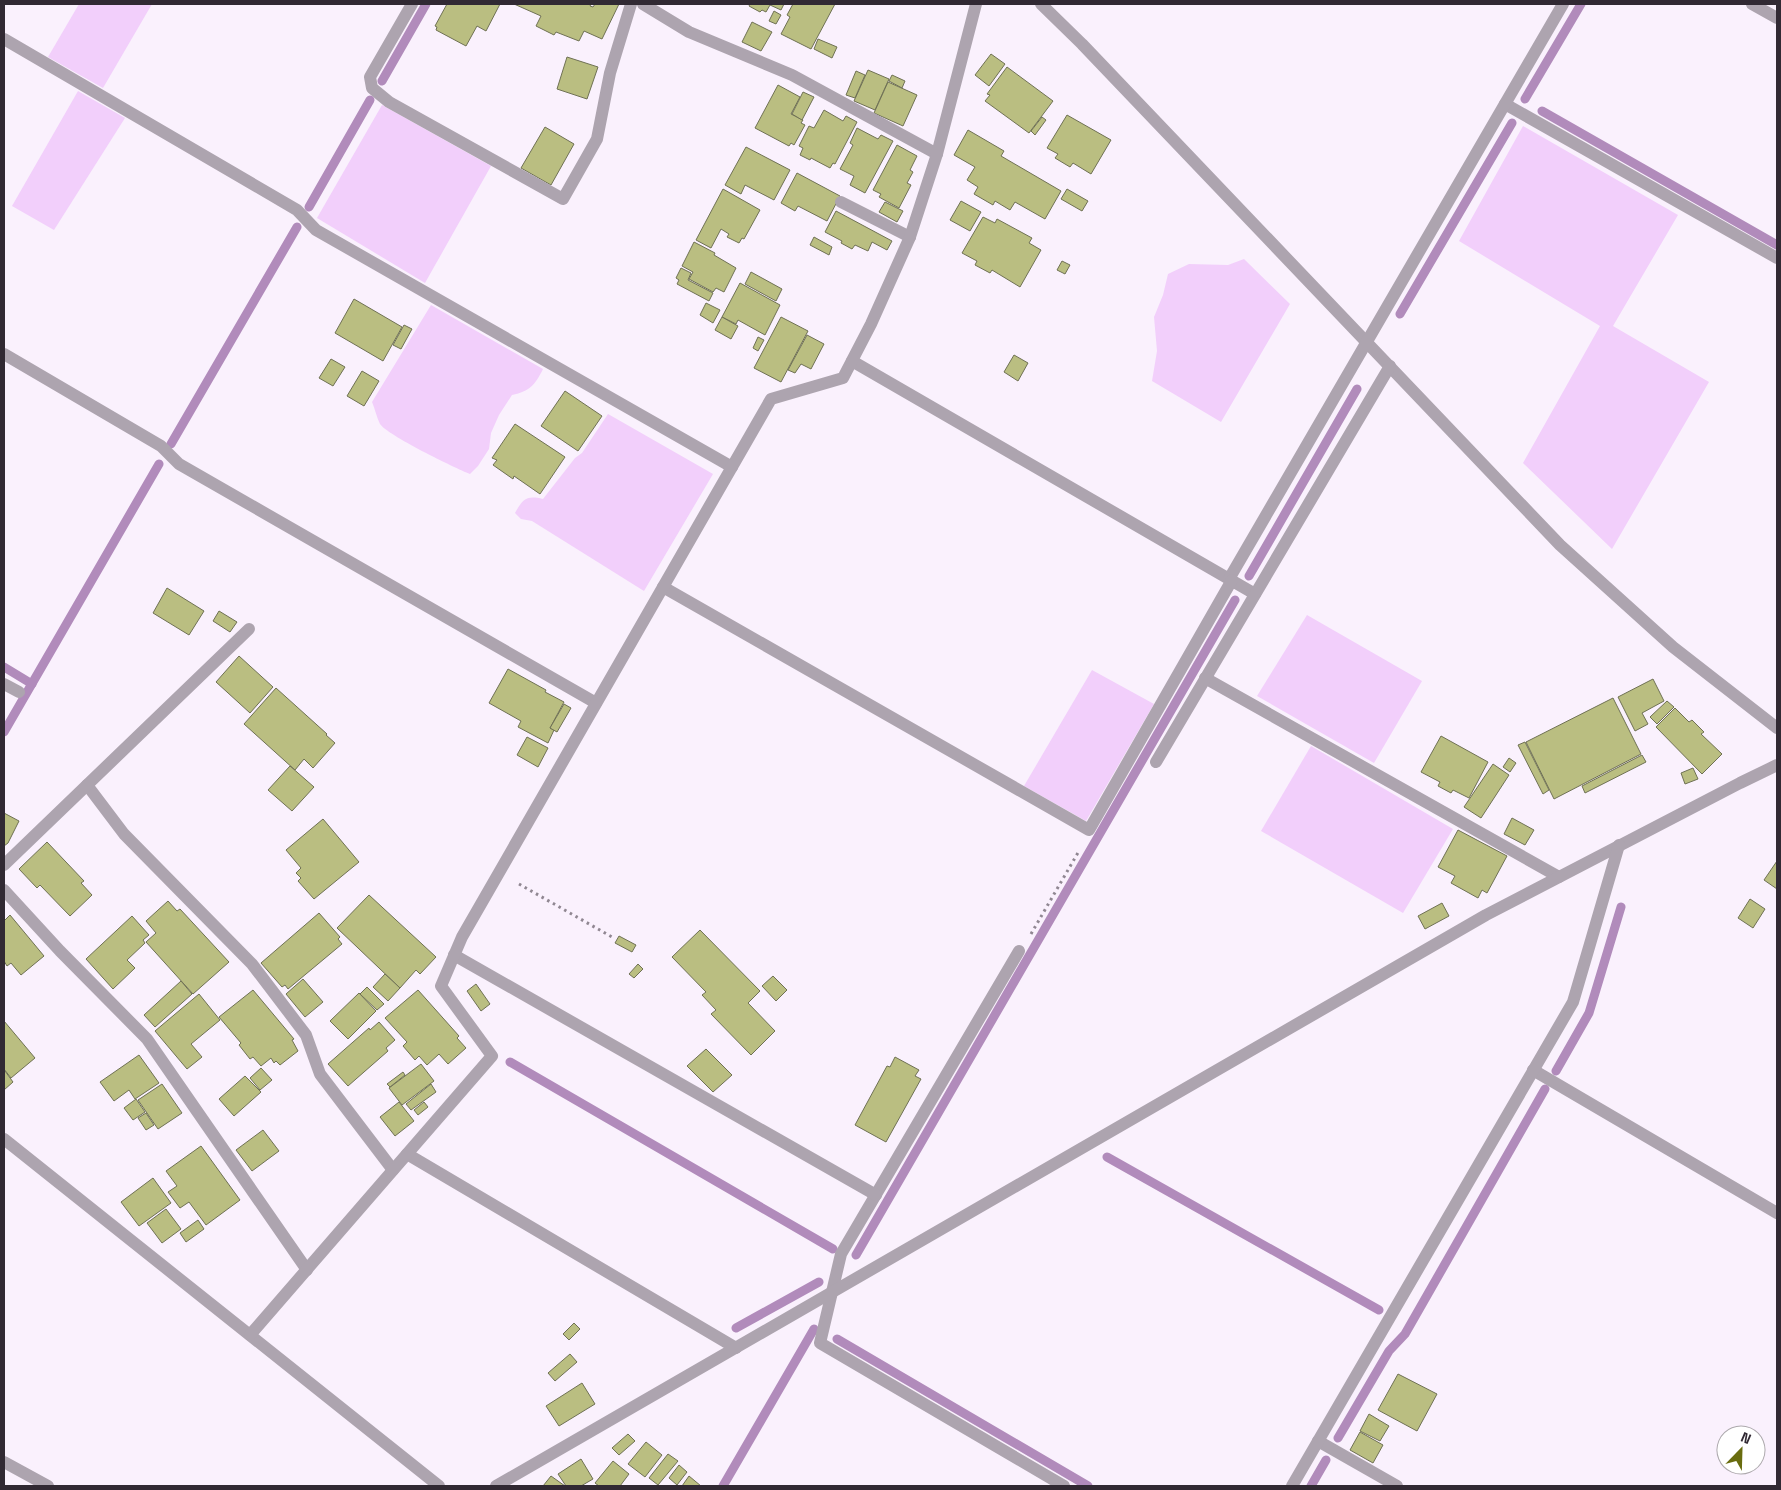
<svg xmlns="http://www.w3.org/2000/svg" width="1781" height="1490" font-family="'Space Grotesk',sans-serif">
<rect width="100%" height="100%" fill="#faf1fd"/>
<g fill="#f2cffb">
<path d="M79,4H152L103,88L48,57Z"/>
<path d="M78,91L125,118L54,230L12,206Z"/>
<path d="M382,105L491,166L425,283L317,218Z"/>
<path d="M1523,126L1678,215L1613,326L1709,382L1612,549L1523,463L1600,326L1459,241Z"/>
<path d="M1244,259L1290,304L1221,422L1152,381L1157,351L1154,317L1163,295L1168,274L1189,264L1228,265Z"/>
<path d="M431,305L543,369C535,385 530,391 512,395L499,415L491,433L489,449L478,466L470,474C455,468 387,435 380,424C377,418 375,409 372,402Z"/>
<path d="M608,414L713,474L644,591L532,521L521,519L515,513C523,499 526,495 543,499L575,458L582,453Z"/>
<path d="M1307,615L1422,681L1374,763L1257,696Z"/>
<path d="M1092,670L1154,704L1086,821L1024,786Z"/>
<path d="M1311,746L1453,829L1403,913L1261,831Z"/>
</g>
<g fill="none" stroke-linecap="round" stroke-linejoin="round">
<g stroke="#b18bbb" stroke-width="9">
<path d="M382,81L426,4"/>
<path d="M1525,99L1581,4"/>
<path d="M1542,111L1777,245"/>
<path d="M309,207L370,100"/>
<path d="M1400,314L1512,123"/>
<path d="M171,444L297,227"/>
<path d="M1249,576L1357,389"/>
<path d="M4,667L32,684"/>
<path d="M4,732L159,464"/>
<path d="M510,1062L833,1249"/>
<path d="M1556,1071L1589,1013L1621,907"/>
<path d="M1107,1157L1379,1310"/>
<path d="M856,1255L1235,600"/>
<path d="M736,1328L819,1282"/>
<path d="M837,1339L1088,1486"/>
<path d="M1338,1438L1389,1351L1405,1334L1545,1089"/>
<path d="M723,1486L814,1329"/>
<path d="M1311,1486L1326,1460"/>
</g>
</g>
<g fill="#babe81" stroke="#6f7154">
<path d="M447,4H500L486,31L477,26L466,46L436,30L437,27L435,26Z"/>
<path d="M514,4H591L590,6L593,7L595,4H619L602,39L584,31L579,41L556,32L554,35L536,26L541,16Z"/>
<path d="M750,4H784L781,10L770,5L766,12L762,10L760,12L749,6Z"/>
<path d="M793,4H835L811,49L781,34L790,17L787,15Z"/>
<path d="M774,11L781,15L776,24L769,21Z"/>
<path d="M752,22L772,32L761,51L742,42Z"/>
<path d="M818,39L837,47L832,58L814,49Z"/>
<path d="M991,54L1005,64L989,86L975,75Z"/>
<path d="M567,57L598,67L587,99L557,89Z"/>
<path d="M1007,67L1053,101L1029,133L985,101L990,95L987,94Z"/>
<path d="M868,70L889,79L875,110L854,101Z"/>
<path d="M856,71L865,75L855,98L846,95Z"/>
<path d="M892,75L905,81L902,88L889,81Z"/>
<path d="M888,82L917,95L903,126L874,113Z"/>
<path d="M778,85L800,97L791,114L803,120L801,123L805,125L794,145L791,143L789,146L755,128Z"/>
<path d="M803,92L814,97L802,120L792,114Z"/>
<path d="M824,110L843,121L846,116L857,122L835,164L833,163L830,168L811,158L810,160L800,155L803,148L799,146L809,126L814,128Z"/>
<path d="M1067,115L1111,140L1091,174L1073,163L1070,167L1055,158L1058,154L1047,148Z"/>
<path d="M1042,117L1046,120L1035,135L1031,131Z"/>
<path d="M545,127L574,144L551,185L521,168Z"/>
<path d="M857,128L878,139L881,135L893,141L865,193L850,185L854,176L840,169L853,145L850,143Z"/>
<path d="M968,130L1004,151L1001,156L1061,191L1045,219L1015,202L1010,210L995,201L993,205L974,194L978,187L967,180L975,167L954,155Z"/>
<path d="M897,145L917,156L910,170L913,172L907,183L911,185L899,208L879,197L881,194L873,190Z"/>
<path d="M746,147L790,170L774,200L745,185L741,194L725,185Z"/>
<path d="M797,173L840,196L827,221L798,206L795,211L781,203Z"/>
<path d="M723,189L760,210L744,239L742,238L739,243L727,237L729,234L721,229L711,248L696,240Z"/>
<path d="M1067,189L1088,201L1082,211L1061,199Z"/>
<path d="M961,201L981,212L970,231L950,220Z"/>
<path d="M885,202L903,211L897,222L879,212Z"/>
<path d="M836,211L892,241L887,250L872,242L868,251L855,245L852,249L841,243L842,241L825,232Z"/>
<path d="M983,217L995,223L997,219L1032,238L1029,243L1041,250L1020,287L992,270L990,273L975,265L977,261L962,253Z"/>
<path d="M814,237L832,247L829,255L810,245Z"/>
<path d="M694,242L715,253L714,255L736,268L724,292L716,288L713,292L689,279L693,272L682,266Z"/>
<path d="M1062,261L1070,265L1065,274L1057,270Z"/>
<path d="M681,268L691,273L688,280L713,293L709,301L677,284L679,280L676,278Z"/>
<path d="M751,272L782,289L776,301L745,284Z"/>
<path d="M740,283L780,305L765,335L738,320L736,324L722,317Z"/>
<path d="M354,299L402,327L383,361L335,333Z"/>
<path d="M706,303L720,310L713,323L700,315Z"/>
<path d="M722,317L738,326L731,339L715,330Z"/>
<path d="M781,317L808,331L781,382L754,368Z"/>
<path d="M404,325L412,329L401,349L393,345Z"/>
<path d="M807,335L824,344L811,369L801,364L795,373L788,370Z"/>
<path d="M758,337L764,340L758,351L753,348Z"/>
<path d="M1014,355L1028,363L1018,381L1004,372Z"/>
<path d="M331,359L345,367L333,386L319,378Z"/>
<path d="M362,371L379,381L364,406L347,396Z"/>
<path d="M565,391L602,416L578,451L541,426Z"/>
<path d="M515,424L565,457L540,494L514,476L513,479L493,465L497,460L492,458Z"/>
<path d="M167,588L204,611L189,635L153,613Z"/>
<path d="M219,611L237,622L230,632L213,621Z"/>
<path d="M239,656L273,687L250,713L216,682Z"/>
<path d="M508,669L546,690L545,692L564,702L550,728L554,730L548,743L518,727L521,721L489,703Z"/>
<path d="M1653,679L1664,701L1642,713L1648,724L1635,731L1618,697Z"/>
<path d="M276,688L327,734L326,735L335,743L313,768L304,759L295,770L244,724Z"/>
<path d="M1613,698L1641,754L1554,799L1526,742Z"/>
<path d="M1667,701L1674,707L1657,724L1650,717Z"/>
<path d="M564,704L571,708L557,732L550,728Z"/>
<path d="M1675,708L1689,722L1692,720L1704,732L1701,734L1722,754L1702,774L1656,727Z"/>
<path d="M1441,736L1488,762L1469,798L1453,790L1451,793L1438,786L1440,782L1421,772Z"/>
<path d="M527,737L548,748L538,767L517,755Z"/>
<path d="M1525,742L1549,790L1543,794L1518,745Z"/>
<path d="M1642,755L1646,762L1585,793L1582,786Z"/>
<path d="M1509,758L1516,763L1510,772L1503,767Z"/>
<path d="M1493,764L1509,775L1481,818L1464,807Z"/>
<path d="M290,766L314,787L292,811L268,790Z"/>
<path d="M1693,768L1698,779L1685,784L1681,773Z"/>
<path d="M4,813L19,821L8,843L4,846Z"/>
<path d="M1512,818L1534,830L1525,845L1504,834Z"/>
<path d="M323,819L359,862L314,899L298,881L301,878L296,873L301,868L286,850Z"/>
<path d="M1458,830L1507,856L1487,893L1482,890L1478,898L1451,883L1455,876L1438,867Z"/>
<path d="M47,842L84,881L81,883L92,895L70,916L40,885L37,888L19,869Z"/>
<path d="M1777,861V889L1764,880Z"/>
<path d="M369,895L436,957L420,974L416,970L400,988L337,928Z"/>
<path d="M1750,899L1765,909L1753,928L1738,918Z"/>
<path d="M168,901L177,911L180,909L229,962L193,994L146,942L156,933L146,921Z"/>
<path d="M1442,903L1449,916L1425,929L1418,916Z"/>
<path d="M319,913L340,937L338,939L342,944L288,989L285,985L282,987L261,963Z"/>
<path d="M10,915L44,956L21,975L11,963L7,966L4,961V921Z"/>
<path d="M132,916L149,935L143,940L145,943L127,960L135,968L113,989L86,959Z"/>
<path d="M700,930L760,991L748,1003L775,1031L751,1055L711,1014L716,1010L702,995L706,992L672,957Z"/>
<path d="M619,936L636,945L632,952L615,943Z"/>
<path d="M638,964L643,969L634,978L629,974Z"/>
<path d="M385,974L400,988L388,1001L373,987Z"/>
<path d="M773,976L787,990L776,1001L762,986Z"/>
<path d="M303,979L323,1002L305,1017L286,994Z"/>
<path d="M181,981L192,994L155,1027L144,1015Z"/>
<path d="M476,984L490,1004L481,1011L467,991Z"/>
<path d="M367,987L384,1004L377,1010L360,994Z"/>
<path d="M253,990L294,1039L292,1040L298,1051L280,1065L276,1061L274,1063L271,1058L261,1066L253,1057L250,1059L239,1045L241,1043L219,1017Z"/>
<path d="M418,990L459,1036L457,1038L466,1048L448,1064L439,1054L427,1065L419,1056L415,1060L403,1046L407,1042L385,1018Z"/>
<path d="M359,993L376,1011L348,1039L330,1021Z"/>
<path d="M199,994L220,1020L191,1044L202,1057L187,1069L155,1031Z"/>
<path d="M4,1021L35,1058L11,1078L4,1069Z"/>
<path d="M379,1022L395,1040L386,1048L388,1051L348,1086L328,1064L369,1028L370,1030Z"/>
<path d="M706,1049L732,1075L713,1092L687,1066Z"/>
<path d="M139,1055L159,1083L135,1099L129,1090L114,1101L100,1082Z"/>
<path d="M895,1057L919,1070L915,1076L921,1079L886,1142L855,1125L887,1066L890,1067Z"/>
<path d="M421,1064L434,1081L402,1105L389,1088Z"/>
<path d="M261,1068L272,1080L260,1090L250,1078Z"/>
<path d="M5,1071L13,1082L4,1090V1072Z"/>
<path d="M403,1072L405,1075L390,1087L387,1084Z"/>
<path d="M245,1076L261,1092L234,1116L219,1099Z"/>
<path d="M162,1084L182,1113L158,1129L138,1100Z"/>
<path d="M431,1084L436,1092L411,1110L406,1104Z"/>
<path d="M136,1099L145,1112L133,1120L124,1108Z"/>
<path d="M399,1102L414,1121L395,1136L380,1117Z"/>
<path d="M424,1102L428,1107L418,1115L414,1110Z"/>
<path d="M146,1113L154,1125L146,1130L138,1118Z"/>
<path d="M263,1130L279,1151L252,1171L236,1150Z"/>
<path d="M201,1146L240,1200L206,1225L189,1202L180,1208L168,1192L177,1186L166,1171Z"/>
<path d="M153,1178L171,1203L139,1226L121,1202Z"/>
<path d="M166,1209L181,1229L162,1243L147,1223Z"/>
<path d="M198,1220L204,1229L186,1242L180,1233Z"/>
<path d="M574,1323L580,1329L569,1340L563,1334Z"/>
<path d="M570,1354L577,1362L555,1381L548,1373Z"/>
<path d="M1398,1374L1437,1394L1417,1431L1378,1410Z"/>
<path d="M582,1383L595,1404L559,1426L546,1406Z"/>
<path d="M1369,1414L1389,1426L1380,1441L1360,1431Z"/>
<path d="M1360,1432L1383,1445L1373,1463L1350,1450Z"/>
<path d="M628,1434L635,1441L619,1455L612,1448Z"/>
<path d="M646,1442L662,1455L645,1477L628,1464Z"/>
<path d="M668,1454L678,1461L658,1485L649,1478Z"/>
<path d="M581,1459L593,1479L581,1486H566L558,1474Z"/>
<path d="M613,1461L629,1474L620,1486H599L595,1483Z"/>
<path d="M679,1465L687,1472L677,1485L669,1478Z"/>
<path d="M551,1476L565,1486H543Z"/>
<path d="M689,1476L701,1486H682Z"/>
</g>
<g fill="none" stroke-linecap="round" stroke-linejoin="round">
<g stroke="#908792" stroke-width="3" stroke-dasharray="2.5 4" stroke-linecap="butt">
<path d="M519,884L612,937"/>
<path d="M1031,934L1079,851"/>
</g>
<g stroke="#ada4af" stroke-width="12">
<path d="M412,4L370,77L372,88L389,102L563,199L597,139L610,73L631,4"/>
<path d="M643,4L689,32L792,75L937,154"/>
<path d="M1041,4L1082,44L1560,545L1673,647L1777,728"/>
<path d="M1752,4L1777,18"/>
<path d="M4,39L297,210L316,230L732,467"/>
<path d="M1505,104L1777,258"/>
<path d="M841,202L910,237"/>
<path d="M4,354L161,446L179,464L596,703"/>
<path d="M852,361L1255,594"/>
<path d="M1229,579L1563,4"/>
<path d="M663,587L1089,830L1232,580"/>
<path d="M1205,678L1559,877"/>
<path d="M4,684L19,692"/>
<path d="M1156,762L1390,366"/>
<path d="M87,785L124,834L252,964L306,1035L320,1074L393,1170"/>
<path d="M4,865L249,629"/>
<path d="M4,890L60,951L147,1039L307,1270"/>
<path d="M1019,951L841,1254L820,1343L1064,1486"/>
<path d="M454,955L876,1195"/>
<path d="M1533,1070L1777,1213"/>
<path d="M4,1139L439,1486"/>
<path d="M407,1154L736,1348"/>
<path d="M250,1335L492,1056L441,986L462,937L771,399L843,378L871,324L910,237L937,154L976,4"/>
<path d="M1318,1441L1397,1486"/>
<path d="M4,1462L48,1486"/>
<path d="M496,1486L1486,915L1740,783L1777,765"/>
<path d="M1292,1486L1573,1002L1619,845"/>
</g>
</g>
<rect width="1781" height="1490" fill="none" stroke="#312933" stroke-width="10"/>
<g transform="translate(1741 1450) rotate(23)"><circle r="24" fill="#ffffff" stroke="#ada9ad"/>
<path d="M0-4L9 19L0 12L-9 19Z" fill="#696c0f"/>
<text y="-8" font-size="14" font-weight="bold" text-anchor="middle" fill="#312933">N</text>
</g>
</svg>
